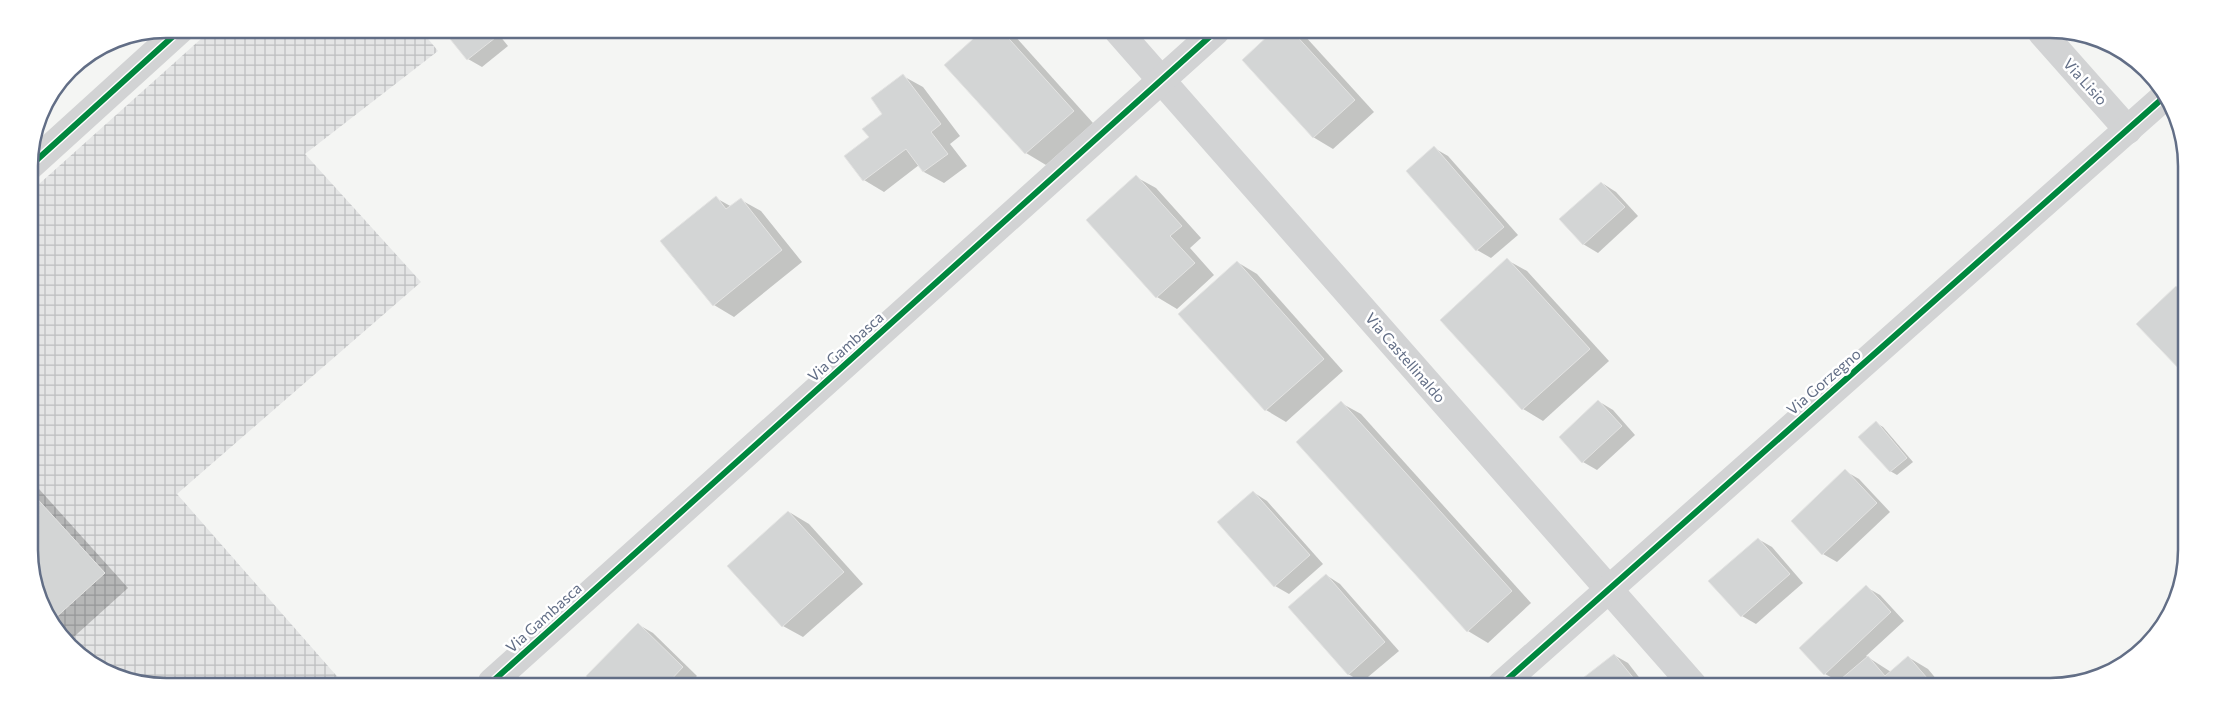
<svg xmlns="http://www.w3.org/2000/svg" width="2215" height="715" font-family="Commissioner,sans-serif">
<defs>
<pattern id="industrial-grid" width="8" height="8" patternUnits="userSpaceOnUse" patternTransform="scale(1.25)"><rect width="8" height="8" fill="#e4e5e5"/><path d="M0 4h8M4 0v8" fill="none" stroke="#bcbebf"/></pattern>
</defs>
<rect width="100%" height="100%" fill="#f4f5f3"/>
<path fill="url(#industrial-grid)" d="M212,29H420L438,51L305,154L421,282L177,494L342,682H130L63,640L31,576L29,193Z"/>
<g fill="#0003">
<path d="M444,29L495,30L508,46L482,67L468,59Z"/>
<path d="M984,31H1008L1013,34L1093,123L1046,165L1026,153L946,65Z"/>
<path d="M1275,31L1298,32L1304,35L1374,112L1333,149L1313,137Z"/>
<path d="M903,76L923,87L960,136L950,144L967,166L944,183L924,172L919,165L884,192L864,180L846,156L871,137Z"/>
<path d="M1434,148L1448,156L1518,235L1491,258L1477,250Z"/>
<path d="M1136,177L1156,188L1201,238L1190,248L1214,275L1177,309L1157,297L1088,220Z"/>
<path d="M1602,183L1616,192L1638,216L1598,253L1583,244Z"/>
<path d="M716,198L732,207L741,200L761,211L802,262L734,317L714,305Z"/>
<path d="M1507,260L1527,271L1609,361L1543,421L1523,409Z"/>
<path d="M1237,262L1257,274L1343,371L1286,422L1266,410Z"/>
<path d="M1598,401L1613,410L1635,435L1597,470L1583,462Z"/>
<path d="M1341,403L1361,414L1531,603L1488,643L1468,631Z"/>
<path d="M1876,423L1883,427L1913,462L1897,475L1890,471Z"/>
<path d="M1845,471L1859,479L1890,512L1837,562L1823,554Z"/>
<path d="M31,484L39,489L128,588L67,643L63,640L31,576Z"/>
<path d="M1253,492L1267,501L1323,564L1289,594L1275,586Z"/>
<path d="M789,512L809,524L863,584L803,637L783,626Z"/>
<path d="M1758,539L1772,547L1803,583L1756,624L1742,616Z"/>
<path d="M1326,575L1340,584L1399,651L1362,682L1348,674Z"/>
<path d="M1866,587L1880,595L1904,621L1866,656L1891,672L1908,657L1928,669L1942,686L1836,685L1840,682L1825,674Z"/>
<path d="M639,625L653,633L697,676L690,683H594Z"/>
<path d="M1614,655L1628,663L1645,685H1576Z"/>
</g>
<g fill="#d3d5d5" stroke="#e4e4e3">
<path d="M442,29L488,30L495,38L467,60Z"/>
<path d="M982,31H1002L1074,111L1025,154L944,65Z"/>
<path d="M1273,31L1293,32L1355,100L1313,138L1242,60Z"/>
<path d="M903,74L941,124L931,132L948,154L923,172L906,149L863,181L844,156L869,137L862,129L882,114L871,98Z"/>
<path d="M1434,146L1504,227L1476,251L1406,171Z"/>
<path d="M1136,175L1182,226L1170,236L1195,263L1156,298L1086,220Z"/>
<path d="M1601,182L1625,207L1583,245L1559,219Z"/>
<path d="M716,196L726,209L741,198L782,250L713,306L660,241Z"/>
<path d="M1507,258L1590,349L1522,410L1440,320Z"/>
<path d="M1237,261L1324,359L1265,411L1178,314Z"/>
<path d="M2176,286L2183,294V373L2136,324Z"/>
<path d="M1598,400L1622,426L1582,463L1559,437Z"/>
<path d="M1341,401L1512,591L1467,632L1296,442Z"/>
<path d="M1876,421L1907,458L1890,472L1858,437Z"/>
<path d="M1845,469L1877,503L1822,555L1791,521Z"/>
<path d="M1253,491L1310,555L1274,587L1217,522Z"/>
<path d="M31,492L105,573L53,620L31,576Z"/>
<path d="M788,511L844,572L782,627L727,566Z"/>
<path d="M1758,538L1790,574L1741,617L1708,581Z"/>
<path d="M1326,574L1385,642L1348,675L1288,607Z"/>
<path d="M1866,585L1891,612L1824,675L1799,648Z"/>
<path d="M638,623L683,667L668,683H592L586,676Z"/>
<path d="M1614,654L1639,685H1574Z"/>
<path d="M1868,656L1885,676L1908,656L1934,686L1834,685Z"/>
</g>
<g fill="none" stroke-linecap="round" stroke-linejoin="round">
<g stroke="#d2d3d4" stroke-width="28">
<path d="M1118,31L1693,685"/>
<path d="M2042,33L2128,130"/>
<path d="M29,167L181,29"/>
<path d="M492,682L1216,31"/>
<path d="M1501,685L2163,98"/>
</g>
<g stroke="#fff" stroke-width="9">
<g id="cycleway">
<path d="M29,167L181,29"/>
<path d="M492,682L1216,31"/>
<path d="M1501,685L2163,98"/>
</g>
</g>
<use href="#cycleway" stroke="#00873e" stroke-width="6"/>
</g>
<g text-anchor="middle" stroke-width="5" stroke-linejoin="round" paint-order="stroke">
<g font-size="15" fill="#626e86" stroke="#fff">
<text transform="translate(2085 82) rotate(48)" y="5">Via Lisio</text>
<text transform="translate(846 347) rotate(-42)" y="5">Via Gambasca</text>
<text transform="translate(1405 358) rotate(49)" y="5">Via Castellinaldo</text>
<text transform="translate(1824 382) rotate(-41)" y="5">Via Gorzegno</text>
<text transform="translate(544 618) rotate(-42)" y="5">Via Gambasca</text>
</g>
</g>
<path d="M0 0H2215V715H0ZM166 38H2050A128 128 0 0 1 2178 166V550A128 128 0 0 1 2050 678H166A128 128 0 0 1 38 550V166A128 128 0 0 1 166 38Z" fill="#fff" fill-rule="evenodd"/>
<path fill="none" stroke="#626e86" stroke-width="2.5" d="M166 38H2050A128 128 0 0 1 2178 166V550A128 128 0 0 1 2050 678H166A128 128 0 0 1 38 550V166A128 128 0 0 1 166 38Z"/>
</svg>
